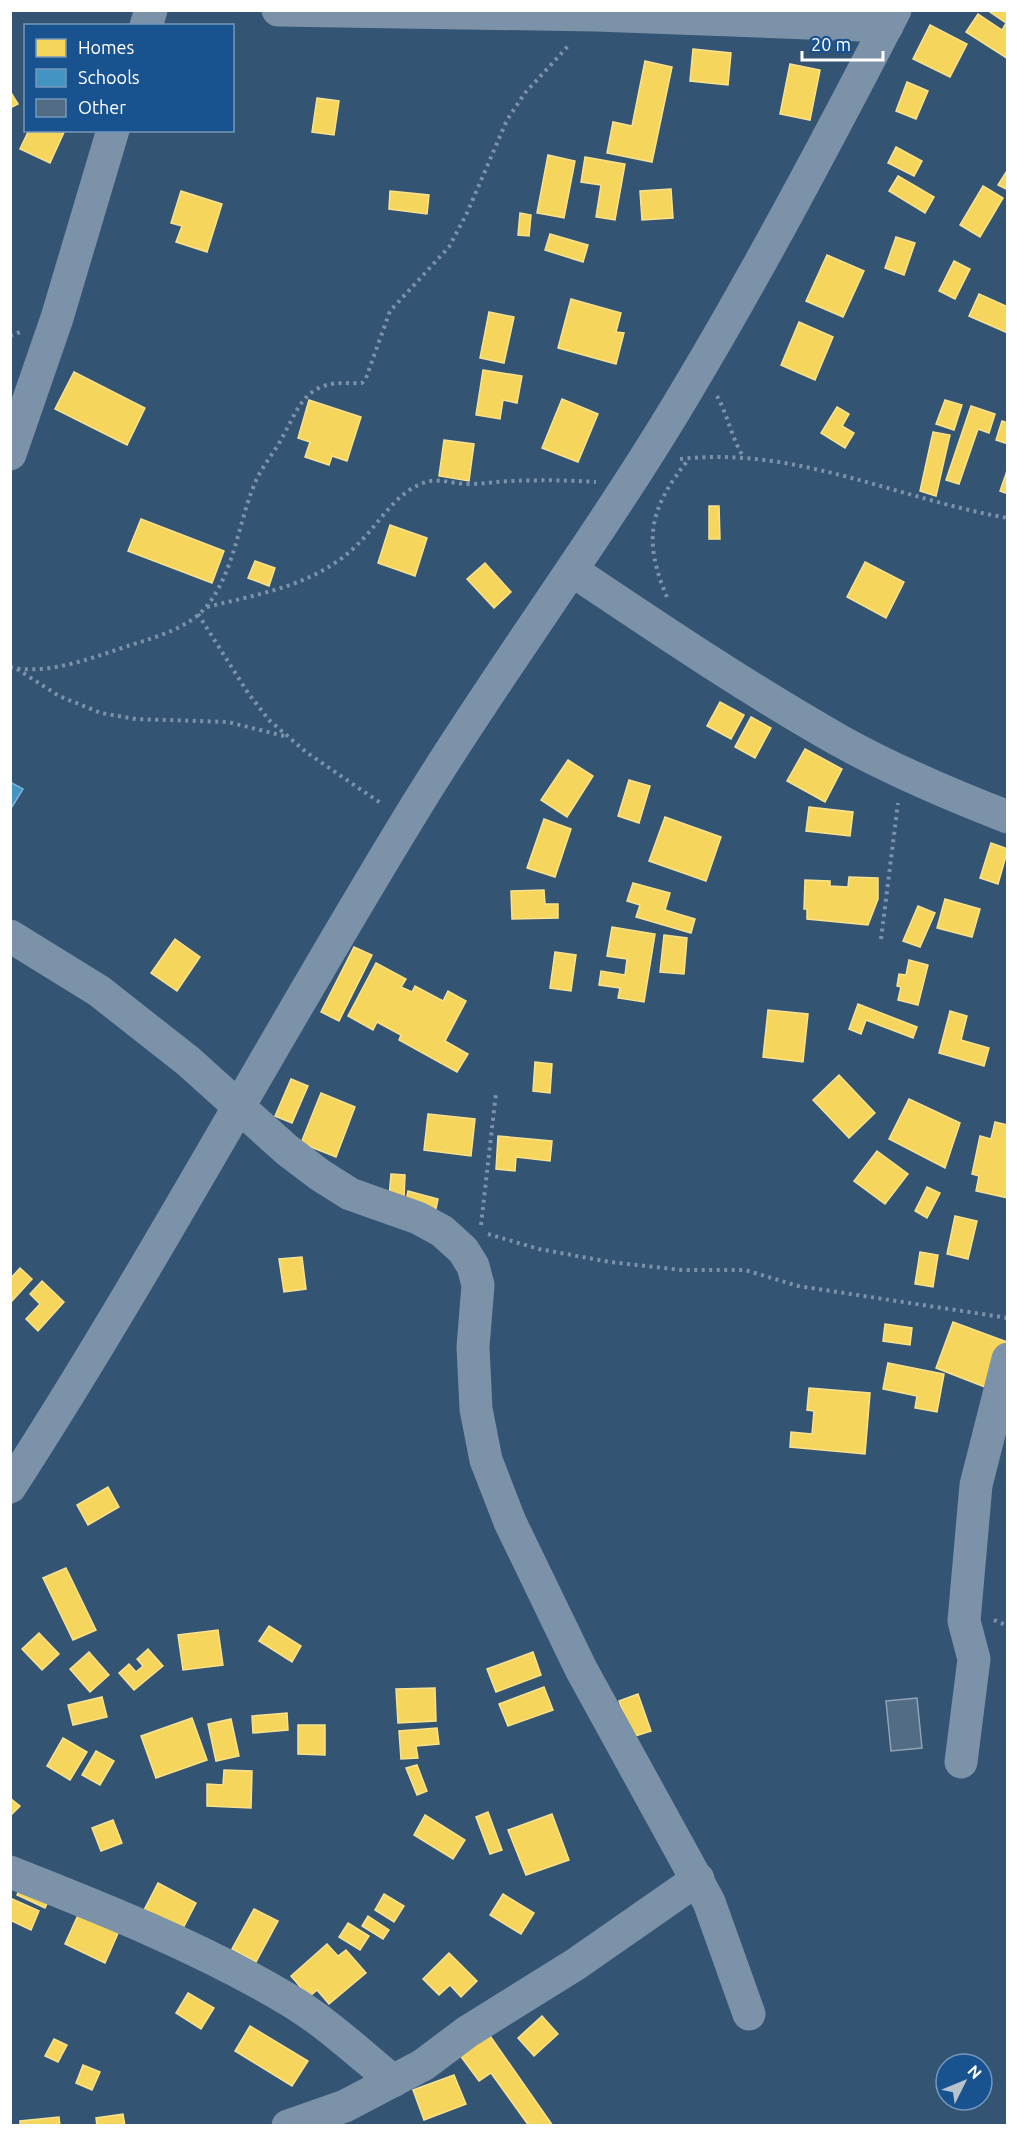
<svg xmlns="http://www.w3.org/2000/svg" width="1018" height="2136" font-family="Ubuntu,sans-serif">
<rect width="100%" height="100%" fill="#345474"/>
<g fill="#f6d55c" stroke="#f9e28d" stroke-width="1.5">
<path d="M987,10H1008V59L966,32L978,14L1002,30L1006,23Z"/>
<path d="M930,25L967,44L950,77L913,59Z"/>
<path d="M693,49L731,53L728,85L690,81Z"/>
<path d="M645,61L672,67L652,162L607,153L613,122L632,126Z"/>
<path d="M790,64L820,70L810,120L780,114Z"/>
<path d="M907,82L928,91L916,119L896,111Z"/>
<path d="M10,91L18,104L10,108Z"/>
<path d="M317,98L339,101L334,135L312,132Z"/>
<path d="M29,130H65L50,163L20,149Z"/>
<path d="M896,147L922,161L914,176L888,163Z"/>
<path d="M548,155L575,161L564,218L537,213Z"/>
<path d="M585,157L625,164L615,220L596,217L601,185L581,182Z"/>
<path d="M1008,169V190L998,185Z"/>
<path d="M898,176L934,197L925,213L889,191Z"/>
<path d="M983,186L1003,198L980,237L960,225Z"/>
<path d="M671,189L673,218L642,220L640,191Z"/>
<path d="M181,191L222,204L207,252L176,242L182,226L171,223Z"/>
<path d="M390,191L429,195L427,214L389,209Z"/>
<path d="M520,213L531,215L529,236L518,235Z"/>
<path d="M550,234L588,245L583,262L545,250Z"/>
<path d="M896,237L915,243L904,275L885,268Z"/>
<path d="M827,255L864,271L843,317L806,301Z"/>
<path d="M954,261L970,269L955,299L939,291Z"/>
<path d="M979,294L1008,307V333L969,316Z"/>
<path d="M571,299L621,313L616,332L624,333L616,364L558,348Z"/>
<path d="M489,312L514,317L504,363L480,358Z"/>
<path d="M799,322L833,337L815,380L781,365Z"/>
<path d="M483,370L522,376L517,403L503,400L500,419L476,415Z"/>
<path d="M74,372L145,408L127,445L55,409Z"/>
<path d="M562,399L598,414L578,462L542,448Z"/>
<path d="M309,400L361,417L347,461L332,456L329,465L305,457L310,442L298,438Z"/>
<path d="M945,400L962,405L954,430L936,424Z"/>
<path d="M971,406L995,414L989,433L978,429L959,484L946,480Z"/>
<path d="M837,407L849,414L842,426L854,433L845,448L821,433Z"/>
<path d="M1002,421L1008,423V444L996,440Z"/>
<path d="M933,432L950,435L936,496L920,491Z"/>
<path d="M444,440L474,444L469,481L439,476Z"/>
<path d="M1008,468V494L1000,491Z"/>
<path d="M709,506H719L720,539H709Z"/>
<path d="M141,519L224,551L212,583L128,551Z"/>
<path d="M390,525L427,538L415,576L378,563Z"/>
<path d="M255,561L275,568L269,586L248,578Z"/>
<path d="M865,562L904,582L886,618L847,597Z"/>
<path d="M485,563L511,592L494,608L467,579Z"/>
<path d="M720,702L744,715L731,739L707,726Z"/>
<path d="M751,717L771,728L755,758L735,747Z"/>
<path d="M805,749L842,769L825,802L787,781Z"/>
<path d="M568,760L593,776L567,817L541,800Z"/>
<path d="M629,780L650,786L639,823L618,816Z"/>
<path d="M809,807L853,812L850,836L806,831Z"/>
<path d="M665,817L721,837L706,881L649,861Z"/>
<path d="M544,819L571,829L555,877L527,868Z"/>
<path d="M991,843L1008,849L998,884L980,878Z"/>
<path d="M849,877L878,878V899L868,925L807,919V909H804L805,880L830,881V886L848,887Z"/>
<path d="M633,883L670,893L665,910L695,919L691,933L636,917L640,905L627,901Z"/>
<path d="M544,890L545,904H558V918L512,919L511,891Z"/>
<path d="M945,899L980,909L972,937L937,928Z"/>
<path d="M918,906L935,913L920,947L903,941Z"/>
<path d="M612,927L655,934L644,1002L618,998L620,988L599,985L601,971L625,975L627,959L607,956Z"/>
<path d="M664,935L687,938L684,974L660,972Z"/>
<path d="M175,939L200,957L177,991L151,973Z"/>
<path d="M354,947L372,955L339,1021L321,1012Z"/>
<path d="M555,952L576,955L571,991L550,988Z"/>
<path d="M909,960L928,965L918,1005L898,1000L901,987L897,986L899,974L906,975Z"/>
<path d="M376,963L406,979L401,987L412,992L415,986L443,1001L448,991L466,1001L445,1041L468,1054L457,1072L399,1040L401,1035L377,1022L373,1030L348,1016Z"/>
<path d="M858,1004L917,1027L913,1038L866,1020L861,1034L849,1029Z"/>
<path d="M768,1010L808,1014L803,1062L763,1057Z"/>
<path d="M950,1011L967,1016L961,1040L989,1048L984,1066L939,1053Z"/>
<path d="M535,1062L552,1064L550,1093L533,1091Z"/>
<path d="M839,1075L875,1113L849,1138L813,1100Z"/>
<path d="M291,1079L308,1086L292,1123L275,1116Z"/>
<path d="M321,1093L355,1107L336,1157L301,1143Z"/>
<path d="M909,1099L960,1123L945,1168L889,1139Z"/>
<path d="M428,1114L475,1119L471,1156L424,1150Z"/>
<path d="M995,1122L1008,1125V1198L976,1191L979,1176L972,1174L980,1136L991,1139Z"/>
<path d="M498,1136L552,1141L550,1161L516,1157L515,1171L496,1169Z"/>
<path d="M877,1151L908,1174L885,1204L854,1181Z"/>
<path d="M391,1174L405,1175L404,1198L389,1197Z"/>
<path d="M927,1187L940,1193L927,1218L915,1211Z"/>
<path d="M408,1191L438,1199L435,1213L405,1206Z"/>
<path d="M955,1216L977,1221L968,1259L947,1254Z"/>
<path d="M920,1252L938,1255L933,1287L915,1284Z"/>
<path d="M302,1257L306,1289L284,1292L279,1259Z"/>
<path d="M20,1268L32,1279L12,1301L10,1279Z"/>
<path d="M42,1281L64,1302L38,1331L26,1319L40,1304L30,1294Z"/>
<path d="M953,1322L1007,1342L990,1389L936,1368Z"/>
<path d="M885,1324L912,1328L910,1345L883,1341Z"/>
<path d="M888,1363L944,1374L937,1412L915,1408L917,1396L883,1389Z"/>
<path d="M809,1388L870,1393L865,1454L790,1447L791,1432L812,1434L814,1411L807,1410Z"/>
<path d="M108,1487L119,1507L88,1525L77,1505Z"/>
<path d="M66,1568L96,1630L73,1640L43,1578Z"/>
<path d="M269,1626L301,1646L292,1662L259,1641Z"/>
<path d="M218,1630L223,1665L183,1670L178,1635Z"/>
<path d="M39,1633L59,1654L42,1670L22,1649Z"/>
<path d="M148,1649L163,1666L134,1690L119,1673L129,1664L136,1672L143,1666L137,1659Z"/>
<path d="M89,1652L109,1675L90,1692L70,1669Z"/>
<path d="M533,1652L541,1675L496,1692L487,1669Z"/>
<path d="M544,1687L553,1710L508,1726L499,1704Z"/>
<path d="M435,1688L436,1721L398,1723L396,1689Z"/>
<path d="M638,1694L651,1731L632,1737L619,1701Z"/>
<path d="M102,1697L107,1717L73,1725L68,1705Z"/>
<path d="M287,1713L288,1730L253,1733L252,1716Z"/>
<path d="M192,1718L207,1760L156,1778L141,1736Z"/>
<path d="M231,1719L239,1756L216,1761L208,1724Z"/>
<path d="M298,1725H325V1755L298,1754Z"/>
<path d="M437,1728L439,1744L416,1746L418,1758L401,1759L399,1731Z"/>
<path d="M63,1738L87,1752L70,1780L47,1766Z"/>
<path d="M96,1751L114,1761L100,1785L82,1775Z"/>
<path d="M417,1765L427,1791L417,1795L406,1768Z"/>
<path d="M224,1770L252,1771L251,1808L207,1806V1784L223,1785Z"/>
<path d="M10,1798L20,1806L10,1816Z"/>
<path d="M488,1812L502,1850L490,1854L476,1817Z"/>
<path d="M552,1814L569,1860L526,1875L508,1830Z"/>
<path d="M425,1815L465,1840L453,1859L414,1835Z"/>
<path d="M113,1820L122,1843L101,1851L92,1828Z"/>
<path d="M24,1881L51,1895L45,1908L17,1895Z"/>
<path d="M158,1883L196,1903L179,1936L141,1916Z"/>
<path d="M384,1894L404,1906L394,1922L375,1910Z"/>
<path d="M503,1894L534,1913L521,1934L490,1915Z"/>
<path d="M10,1898L39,1911L31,1930L10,1920Z"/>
<path d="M254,1909L278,1921L256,1962L232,1949Z"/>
<path d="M79,1913L119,1931L105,1963L65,1944Z"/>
<path d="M368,1916L389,1930L383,1939L362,1926Z"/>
<path d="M348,1923L369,1936L360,1950L339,1937Z"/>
<path d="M327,1944L338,1956L346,1950L366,1973L329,2004L317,1990L309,1997L291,1976Z"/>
<path d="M449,1953L477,1981L461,1997L450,1985L439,1995L423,1979Z"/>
<path d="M188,1993L214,2008L201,2029L176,2013Z"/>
<path d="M542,2016L558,2034L534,2056L518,2038Z"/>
<path d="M250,2026L308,2061L292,2086L235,2051Z"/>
<path d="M488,2033L553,2126H529L491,2073L479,2081L459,2054Z"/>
<path d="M54,2039L67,2045L58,2062L45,2056Z"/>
<path d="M83,2065L100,2072L92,2090L76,2083Z"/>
<path d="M454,2075L466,2104L424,2120L413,2090Z"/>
<path d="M123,2114L125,2126H97L96,2118Z"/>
<path d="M59,2117L60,2126H20V2121Z"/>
</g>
<path fill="#4393c3" stroke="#7bb3d5" stroke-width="1.5" d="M10,782L23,789L10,810Z"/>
<path fill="#526c85" stroke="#90a3b5" stroke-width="1.5" d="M917,1698L922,1748L891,1751L886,1701Z"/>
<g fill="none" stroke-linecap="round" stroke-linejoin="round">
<g stroke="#7b92a8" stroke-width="4" stroke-dasharray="3 4.5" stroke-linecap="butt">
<path d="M10,336L20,332"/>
<path d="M717,396C728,416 732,439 744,458"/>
<path d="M680,459C796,446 897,499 1008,518"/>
<path d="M667,597C642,539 650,507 689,459"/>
<path d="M207,607C259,594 317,585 357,545C379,524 394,494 423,483C438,477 452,484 468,484C482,484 495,482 509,481C538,480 567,480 596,482"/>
<path d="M198,614L248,693L269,720L306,752L382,804"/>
<path d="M10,667C43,675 83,661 113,651C143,640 186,632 207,606C235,570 238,523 255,483C262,466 275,452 283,436C294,417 300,396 321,387C335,381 348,384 362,383L366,378L390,311L449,247L467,213L507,120L525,93L569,45"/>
<path d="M17,669L59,696L101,713L136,719L228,722L284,736"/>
<path d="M881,939L898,803"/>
<path d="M481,1225L496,1093"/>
<path d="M488,1234L539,1249L610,1262L682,1270H745L798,1286L1008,1318"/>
<path d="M994,1620L1008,1626"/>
</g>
<g stroke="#7b92a8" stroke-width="33">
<path d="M278,10L596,15L887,26"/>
<path d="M146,26L151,10"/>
<path d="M10,454L57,318L113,130"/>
<path d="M573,571C661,630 750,690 842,742C895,771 951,795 1008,817"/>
<path d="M10,936L99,991L188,1061L287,1150L320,1175L350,1194L418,1218L442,1231L463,1250L473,1266L478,1285L473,1347L476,1409L486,1460L510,1522L581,1669L709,1902L749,2014"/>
<path d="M10,1487C154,1264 279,1029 418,803C504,663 603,532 687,390C761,266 828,139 895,10"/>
<path d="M961,1762L974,1659L964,1621L976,1485L1008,1359"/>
<path d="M10,1872C104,1909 202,1948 289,2000C326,2022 359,2053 393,2081"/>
<path d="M288,2126L345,2106L423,2065L467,2032L576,1964L698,1879"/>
</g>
</g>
<rect width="1018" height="2136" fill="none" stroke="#ffffff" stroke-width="24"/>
<rect x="24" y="24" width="210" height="108" fill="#19538f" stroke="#7598bc" stroke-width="1.5"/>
<rect x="36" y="39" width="30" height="18" fill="#f6d55c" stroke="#7598bc" stroke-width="1.5"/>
<text x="78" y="54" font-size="18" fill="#ffffff">Homes</text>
<rect x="36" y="69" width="30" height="18" fill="#4393c3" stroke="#7598bc" stroke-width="1.5"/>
<text x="78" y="84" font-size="18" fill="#ffffff">Schools</text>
<rect x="36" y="99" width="30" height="18" fill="#526c85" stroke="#7598bc" stroke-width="1.5"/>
<text x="78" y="114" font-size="18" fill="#ffffff">Other</text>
<g transform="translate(964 2082) rotate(47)"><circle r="28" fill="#19538f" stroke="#7598bc" stroke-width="1.5"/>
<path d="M0-4.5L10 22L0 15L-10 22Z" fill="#b8c3ce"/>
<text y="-9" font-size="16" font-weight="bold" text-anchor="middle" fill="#ffffff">N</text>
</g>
<path d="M802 51v9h81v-9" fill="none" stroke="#ffffff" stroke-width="3"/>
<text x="811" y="51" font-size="18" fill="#ffffff" stroke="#19538f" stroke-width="4.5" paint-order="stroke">20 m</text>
</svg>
